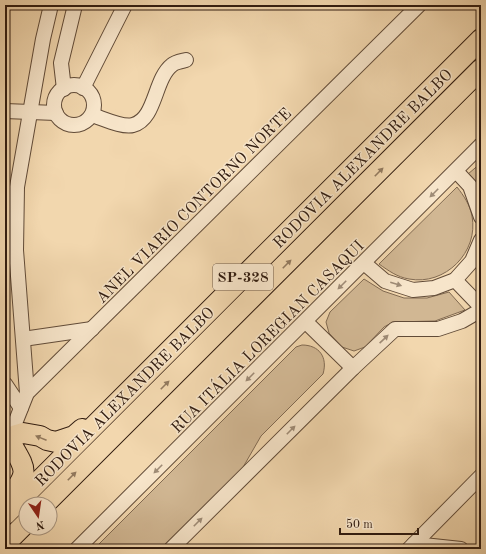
<svg xmlns="http://www.w3.org/2000/svg" width="486" height="554" font-family="'Old Standard TT',serif">
<rect width="100%" height="100%" fill="#f2d7ae"/>
<filter id="stains"><feTurbulence type="fractalNoise" baseFrequency=".005" numOctaves="4"/><feColorMatrix values="0 0 0 0 .2 0 0 0 0 .09 0 0 0 0 .02 0 0 0 .5 -.17"/></filter>
<radialGradient id="worn" r=".72"><stop offset=".6" stop-color="#630" stop-opacity="0"/><stop offset="1" stop-color="#630" stop-opacity=".3"/></radialGradient>
<g fill="#d1b793" stroke="#816a52">
<path d="M481,163V191L468,174Z"/>
<path d="M457,187C464,196 470,205 472,216C479,252 445,286 409,279C397,277 389,271 379,264Z"/>
<path d="M364,279L383,291L404,298H427L449,292L465,310L435,321L393,322L384,327L365,347L354,351L342,347L329,333L326,322L330,312Z"/>
<path d="M302,345C319,345 328,357 323,374L261,436L242,469L162,549H94L296,347Z"/>
</g>
<g fill="none" stroke-linecap="round" stroke-linejoin="round">
<g stroke="#614b38" stroke-width="16">
<g id="minor">
<circle cx="74" cy="105" r="20"/>
<path d="M83,88L125,5"/>
<path d="M64,89L61,63L75,5"/>
<path d="M5,111L56,113"/>
<path d="M92,115C102,118 123,128 133,125C156,119 154,79 172,65C175,62 182,61 186,60"/>
<path d="M456,171L470,186L481,217"/>
<path d="M364,263L385,281L413,290L434,288L455,280L472,261L481,240"/>
<path d="M455,280L481,307"/>
<path d="M306,322L353,368"/>
<path d="M23,339L92,329"/>
<path d="M5,384L21,408"/>
<path d="M27,393L16,250L17,187L43,39L51,5"/>
<path d="M8,441L27,393L419,5"/>
<path d="M414,544L461,549"/>
<path d="M77,549L481,145"/>
<path d="M171,549L353,368L395,329H438L462,321L481,310"/>
<path d="M409,549L481,476"/>
</g>
</g>
<g stroke="#311c10" stroke-width="22">
<g id="highway">
<path d="M8,499C31,471 26,470 9,440L16,435L23,433L40,436L47,440L56,442L74,436L82,429"/>
<path d="M45,504L481,69"/>
<path d="M5,515L481,39"/>
<path d="M5,544L26,523"/>
</g>
</g>
<use href="#minor" stroke="#f7e5ca" stroke-width="14"/>
<use href="#highway" stroke="#f2d7ae" stroke-width="20"/>
</g>
<defs><path id="oneway-solid" d="M-6-.8H1V-3.2L6.5 0L1 3.2V.8H-6Z"/></defs>
<g fill="#927a5f">
<use href="#oneway-solid" transform="translate(379 172) rotate(-45)"/>
<use href="#oneway-solid" transform="translate(287 264) rotate(-45)"/>
<use href="#oneway-solid" transform="translate(165 385) rotate(-45)"/>
<use href="#oneway-solid" transform="translate(41 438) rotate(-158)"/>
<use href="#oneway-solid" transform="translate(72 476) rotate(-45)"/>
</g>
<g fill="#9e8b76">
<use href="#oneway-solid" transform="translate(434 193) rotate(135)"/>
<use href="#oneway-solid" transform="translate(396 284) rotate(17)"/>
<use href="#oneway-solid" transform="translate(342 285) rotate(135)"/>
<use href="#oneway-solid" transform="translate(384 339) rotate(-43)"/>
<use href="#oneway-solid" transform="translate(250 377) rotate(135)"/>
<use href="#oneway-solid" transform="translate(291 430) rotate(-45)"/>
<use href="#oneway-solid" transform="translate(158 469) rotate(135)"/>
<use href="#oneway-solid" transform="translate(198 522) rotate(-45)"/>
</g>
<g text-anchor="middle" stroke-width="3" stroke-linejoin="round" paint-order="stroke">
<rect fill="#f7e5ca" stroke="#6c5848" stroke-width="1" x="213" y="264" width="60" height="26" rx="3"/>
<g font-size="15" font-weight="bold" fill="#311c10">
<text x="243" y="282">SP-328</text>
</g>
<g font-size="16" fill="#311c10" stroke="#f7e5ca">
<text transform="translate(362 158) rotate(-45)" y="6">RODOVIA ALEXANDRE BALBO</text>
<text transform="translate(193 205) rotate(-45)" y="6">ANEL VIARIO CONTORNO NORTE</text>
<text transform="translate(267 336) rotate(-45)" y="6">RUA ITÁLIA LOREGIAN CASAQUI</text>
<text transform="translate(124 396) rotate(-45)" y="6">RODOVIA ALEXANDRE BALBO</text>
</g>
</g>
<rect width="486" height="554" fill="none" stroke="#f2d7ae" stroke-width="20"/>
<rect x="6" y="6" width="474" height="542" fill="none" stroke="#311c10" stroke-width="2"/>
<rect x="10" y="10" width="466" height="534" fill="none" stroke="#311c10"/>
<g transform="translate(38 516) rotate(167)"><circle r="19" fill="#f7e5ca" stroke="#a89580"/>
<path d="M0-3L7 15L0 10L-7 15Z" fill="#8f2418"/>
<text y="-6" font-size="11" font-weight="bold" text-anchor="middle" fill="#311c10">N</text>
</g>
<path d="M340 528v6h78v-6" fill="none" stroke="#311c10" stroke-width="2"/>
<text x="346" y="528" font-size="12" fill="#311c10" stroke="#f7e5ca" stroke-width="3" paint-order="stroke">50 m</text>
<rect width="100%" height="100%" filter="url(#stains)"/>
<rect width="100%" height="100%" fill="url(#worn)"/>
</svg>
